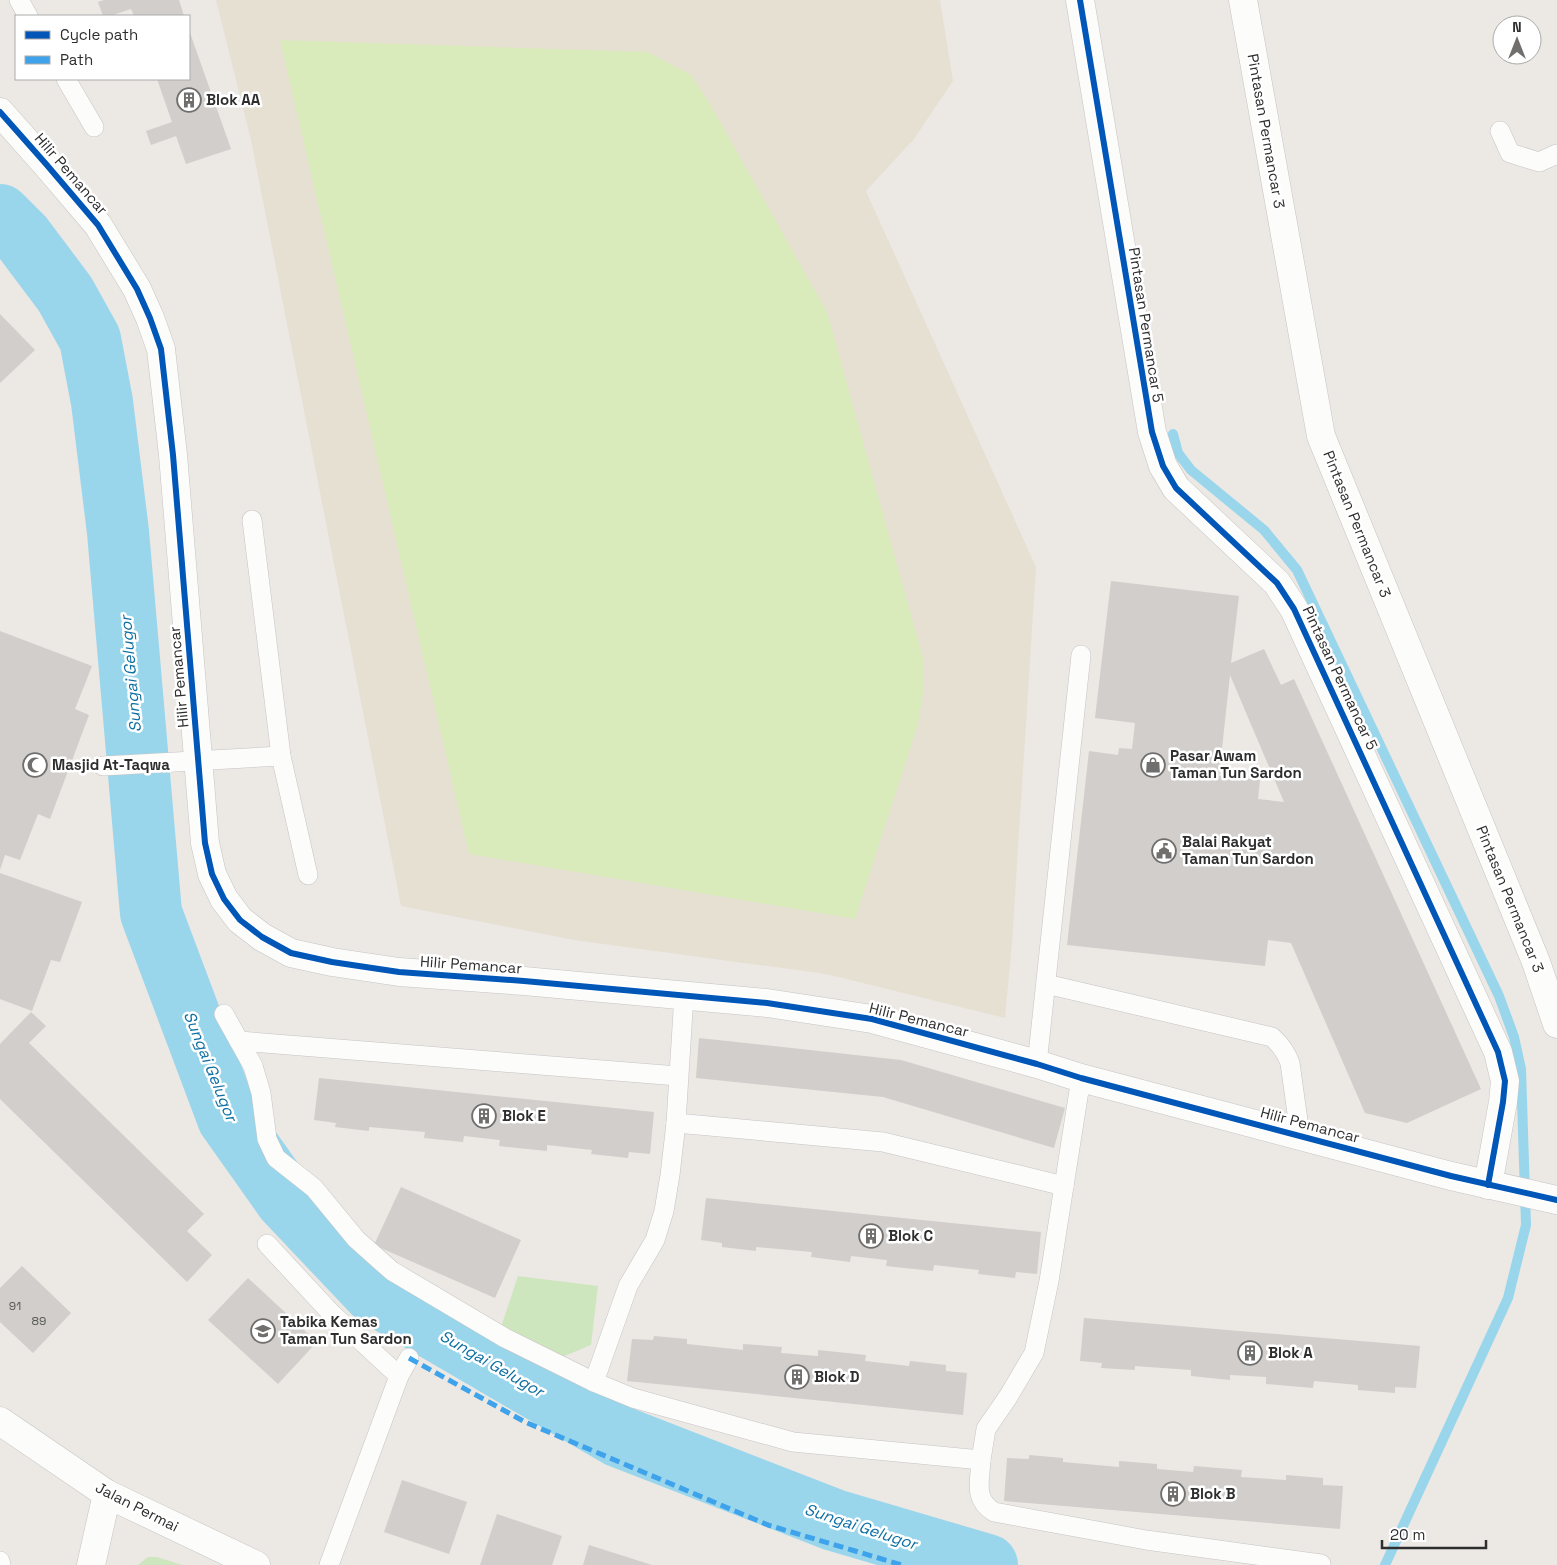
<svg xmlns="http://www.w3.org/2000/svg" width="1557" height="1565" font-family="'Space Grotesk',sans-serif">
<rect width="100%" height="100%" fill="#ece8e4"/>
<path fill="#e6e0d3" d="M216,0H940L953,81L914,139L866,191L1036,567L1012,943L1005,1018L826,974L574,940L401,906L251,140Z"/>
<g fill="#cee6be">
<path d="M518,1276L598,1286L591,1345L562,1357L500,1330Z"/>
<path d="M148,1557H157L182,1565H138Z"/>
</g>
<path fill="#d9eabb" d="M280,40L648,52L691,75L710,104L827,312L924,662L923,693L918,724L855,919L469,854Z"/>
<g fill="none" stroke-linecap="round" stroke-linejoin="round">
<path stroke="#99d6ec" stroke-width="10" d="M1173,434L1178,453L1191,470L1264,530L1297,570L1499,996L1514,1037L1521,1069L1526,1225L1508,1298L1385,1565"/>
<path stroke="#99d6ec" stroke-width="62" d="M0,215L23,238L65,294L90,339L102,402L118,532L151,913L228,1118L286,1200L376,1295L618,1436L834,1520L987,1565"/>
</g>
<g fill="#d1cecb" fill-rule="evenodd">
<path d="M104,0H179L184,16H134L131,9L110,16H103L98,2Z"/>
<path d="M189,30L231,149L186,164L176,136L151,145L146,131L172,122L157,79H189Z"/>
<path d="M0,314L35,350L0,383Z"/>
<path d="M1111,581L1239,596L1231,663L1264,649L1281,685L1294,679L1481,1089L1407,1123L1365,1113L1291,943L1268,940L1265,966L1067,945L1089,751L1118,755L1119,748L1132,749L1135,723L1095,718ZM1230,675L1284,802L1258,799L1260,780L1219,776Z"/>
<path d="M0,631L92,666L75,709L89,715L50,819L38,814L20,860L5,855L0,870Z"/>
<path d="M0,873L82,902L60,962L51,960L32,1011L0,999Z"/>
<path d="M31,1012L46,1026L29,1043L204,1214L187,1231L212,1255L187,1282L0,1099V1044Z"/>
<path d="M699,1038L901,1060L1065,1108L1054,1148L883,1097L696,1078Z"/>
<path d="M319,1078L654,1112L650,1154L629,1152L628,1158L591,1154L592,1150L547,1145V1151L499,1146L500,1140L464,1136L463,1142L424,1138L425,1132L369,1127V1131L335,1127L336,1123L314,1120Z"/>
<path d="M401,1187L521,1240L495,1298L374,1245Z"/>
<path d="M706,1198L1041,1232L1037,1274L1016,1272L1015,1278L978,1274L979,1270L934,1265L933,1271L886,1266L887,1260L851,1256L850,1262L811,1257L812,1252L756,1247V1251L722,1247V1243L701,1240Z"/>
<path d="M22,1266L71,1313L33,1353L0,1322V1288Z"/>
<path d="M248,1278L317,1342L278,1384L208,1320Z"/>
<path d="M1084,1318L1420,1346L1416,1388L1395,1387V1393L1358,1390V1385L1314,1381L1313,1388L1266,1384V1377L1230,1375V1380L1191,1376V1370L1135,1366V1370L1101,1368L1102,1363L1080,1361Z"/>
<path d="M654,1336L687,1339V1344L743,1350V1344L782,1347L781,1353L818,1356V1350L866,1355L865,1361L909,1366L910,1361L946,1365V1371L967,1373L963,1415L627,1381L632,1339L653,1340Z"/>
<path d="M1029,1455L1063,1458V1462L1119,1467V1461L1157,1464V1469L1193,1472L1194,1466L1242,1470L1241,1477L1286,1480V1475L1323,1478V1485L1343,1486L1340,1529L1004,1501L1007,1458L1029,1459Z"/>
<path d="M402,1480L467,1502L449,1554L384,1532Z"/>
<path d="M497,1514L562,1536L552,1565H480Z"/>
<path d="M589,1545L652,1565H583Z"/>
</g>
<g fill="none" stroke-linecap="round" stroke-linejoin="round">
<g stroke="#c5c4c5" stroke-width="20">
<g id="service">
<path d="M19,0L28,16"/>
<path d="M66,79L94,127"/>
<path d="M1500,131L1510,153L1539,162L1557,154"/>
<path d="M252,520L281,756L308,875"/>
<path d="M103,766L281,756"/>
<path d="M1046,984L1272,1037C1281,1045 1286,1052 1290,1063L1300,1135"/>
<path d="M224,1014L253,1066L261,1093L267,1139L276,1158L314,1188L356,1239L392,1271L505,1338L594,1382L628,1286L655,1240L664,1211L670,1175L676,1123L684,995"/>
<path d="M239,1041L678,1076"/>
<path d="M1037,1064L1081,655"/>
<path d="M676,1123L883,1142L1064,1186"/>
<path d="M267,1244L331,1313L399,1376"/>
<path d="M594,1382L633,1398L793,1442L981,1460L986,1429L1008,1397L1034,1353L1049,1281L1081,1078"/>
<path d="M981,1460C980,1481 973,1499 994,1512L1146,1540L1321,1564"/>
<path d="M0,1561L1,1565"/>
<path d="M329,1565L399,1376L409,1358"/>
</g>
</g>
<g stroke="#c5c4c5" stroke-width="29">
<g id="minor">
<path d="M1080,0L1152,432L1163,466L1176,488L1277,583L1294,609L1498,1052L1505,1081L1503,1102L1488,1185"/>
<path d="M1243,0L1321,436L1536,962L1557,1024"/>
<path d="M0,112L46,164L98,225L137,289L150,318L161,349L173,455L205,843L212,874L224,899L240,920L262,937L291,953L332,962L399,972L524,981L767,1003L872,1019L1037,1064L1081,1078L1451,1176L1557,1200"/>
<path d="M0,1421L107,1494L256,1565"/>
<path d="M91,1565L107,1494"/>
</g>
</g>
<use href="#service" stroke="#fcfcfb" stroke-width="19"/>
<use href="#minor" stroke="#fcfcfb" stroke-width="28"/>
<path stroke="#3ea3eb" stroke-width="5" stroke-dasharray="10 5" stroke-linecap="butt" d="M409,1358L525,1422L768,1525L902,1565"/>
<g stroke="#fff" stroke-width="9">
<g id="cycleway">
<path d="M1080,0L1152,432L1163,466L1176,488L1277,583L1294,609L1498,1052L1505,1081L1503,1102L1488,1185"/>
<path d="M0,112L46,164L98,225L137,289L150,318L161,349L173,455L205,843L212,874L224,899L240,920L262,937L291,953L332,962L399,972L524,981L767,1003L872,1019L1037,1064L1081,1078L1451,1176L1557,1200"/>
</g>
</g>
<use href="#cycleway" stroke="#0057b8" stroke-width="6"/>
</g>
<defs>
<g id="building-ring" transform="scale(1.25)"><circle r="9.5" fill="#fff" stroke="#706f6e" stroke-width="1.5"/><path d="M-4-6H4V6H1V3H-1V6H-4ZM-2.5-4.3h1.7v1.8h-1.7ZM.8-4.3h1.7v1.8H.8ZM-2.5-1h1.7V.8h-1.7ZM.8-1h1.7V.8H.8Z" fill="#706f6e"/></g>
<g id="mosque-ring" transform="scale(1.25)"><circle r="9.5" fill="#fff" stroke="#706f6e" stroke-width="1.5"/><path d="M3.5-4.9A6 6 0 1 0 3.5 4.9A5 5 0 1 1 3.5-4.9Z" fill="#706f6e"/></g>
<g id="shop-ring" transform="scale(1.25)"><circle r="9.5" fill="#fff" stroke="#706f6e" stroke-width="1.5"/><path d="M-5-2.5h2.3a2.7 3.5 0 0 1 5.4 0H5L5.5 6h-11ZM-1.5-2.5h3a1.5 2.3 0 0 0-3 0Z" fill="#706f6e"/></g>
<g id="civic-ring" transform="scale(1.25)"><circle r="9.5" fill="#fff" stroke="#706f6e" stroke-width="1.5"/><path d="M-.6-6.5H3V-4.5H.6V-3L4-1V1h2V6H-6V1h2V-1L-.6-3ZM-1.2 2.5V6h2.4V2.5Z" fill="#706f6e"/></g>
<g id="school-ring" transform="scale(1.25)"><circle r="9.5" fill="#fff" stroke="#706f6e" stroke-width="1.5"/><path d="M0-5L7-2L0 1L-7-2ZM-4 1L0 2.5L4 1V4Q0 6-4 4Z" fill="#706f6e"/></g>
</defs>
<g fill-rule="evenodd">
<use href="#building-ring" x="189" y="100"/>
<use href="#mosque-ring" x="35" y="765"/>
<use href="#shop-ring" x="1153" y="765"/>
<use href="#civic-ring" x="1164" y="851"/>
<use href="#building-ring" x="484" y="1116"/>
<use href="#building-ring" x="871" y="1236"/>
<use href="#school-ring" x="263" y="1331"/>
<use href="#building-ring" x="1250" y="1353"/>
<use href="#building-ring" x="797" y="1377"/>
<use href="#building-ring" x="1173" y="1494"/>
</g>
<g text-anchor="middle" stroke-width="5" stroke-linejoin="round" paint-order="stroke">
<g font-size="12" fill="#585857">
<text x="15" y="1310">91</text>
<text x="39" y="1325">89</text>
</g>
<g font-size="15" font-weight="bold" fill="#2e2e2e" stroke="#fff" text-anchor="start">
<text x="206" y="105">Blok AA</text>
<text x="1170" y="761">Pasar Awam<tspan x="1170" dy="17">Taman Tun Sardon</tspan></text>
<text x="52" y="770">Masjid At-Taqwa</text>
<text x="1182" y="847">Balai Rakyat<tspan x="1182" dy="17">Taman Tun Sardon</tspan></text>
<text x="502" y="1121">Blok E</text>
<text x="888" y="1241">Blok C</text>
<text x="280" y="1327">Tabika Kemas<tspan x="280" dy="17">Taman Tun Sardon</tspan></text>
<text x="1268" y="1358">Blok A</text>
<text x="814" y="1382">Blok D</text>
<text x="1190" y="1499">Blok B</text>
</g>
<g font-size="15" fill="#2e2e2e" stroke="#fff">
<text transform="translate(1266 131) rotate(80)" y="5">Pintasan Permancar 3</text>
<text transform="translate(71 174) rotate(49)" y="5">Hilir Pemancar</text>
<text transform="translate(1146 325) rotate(81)" y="5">Pintasan Permancar 5</text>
<text transform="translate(1357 524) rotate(68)" y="5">Pintasan Permancar 3</text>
<text transform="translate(179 677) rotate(-95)" y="5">Hilir Pemancar</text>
<text transform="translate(1340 678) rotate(65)" y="5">Pintasan Permancar 5</text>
<text transform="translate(1510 899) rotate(68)" y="5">Pintasan Permancar 3</text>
<text transform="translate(471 965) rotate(4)" y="5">Hilir Pemancar</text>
<text transform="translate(919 1020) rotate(14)" y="5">Hilir Pemancar</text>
<text transform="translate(1310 1125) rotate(15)" y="5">Hilir Pemancar</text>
<text transform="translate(137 1507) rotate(27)" y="5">Jalan Permai</text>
</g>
<g font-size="16" font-style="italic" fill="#0d6fa3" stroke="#fff">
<text transform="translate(130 674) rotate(-95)" y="6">Sungai Gelugor</text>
<text transform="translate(211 1066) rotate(68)" y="6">Sungai Gelugor</text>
<text transform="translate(492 1363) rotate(30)" y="6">Sungai Gelugor</text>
<text transform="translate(861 1526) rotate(18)" y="6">Sungai Gelugor</text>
</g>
</g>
<rect x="15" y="15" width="175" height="65" fill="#ffffff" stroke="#ababab"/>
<rect x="25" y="31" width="25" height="8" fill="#0057b8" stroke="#ababab"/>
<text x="60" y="40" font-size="15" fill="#2e2e2e">Cycle path</text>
<rect x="25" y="56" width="25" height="8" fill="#3ea3eb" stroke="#ababab"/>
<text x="60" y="65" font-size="15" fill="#2e2e2e">Path</text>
<g transform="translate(1517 40)"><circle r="24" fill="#ffffff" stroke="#ababab"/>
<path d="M0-4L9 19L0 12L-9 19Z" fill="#706f6e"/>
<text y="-8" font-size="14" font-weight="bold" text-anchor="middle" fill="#2e2e2e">N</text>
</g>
<path d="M1382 1540v8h104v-8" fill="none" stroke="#2e2e2e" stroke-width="2.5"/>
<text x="1390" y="1540" font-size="15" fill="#2e2e2e" stroke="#ffffff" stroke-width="4" paint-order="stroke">20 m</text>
</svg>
